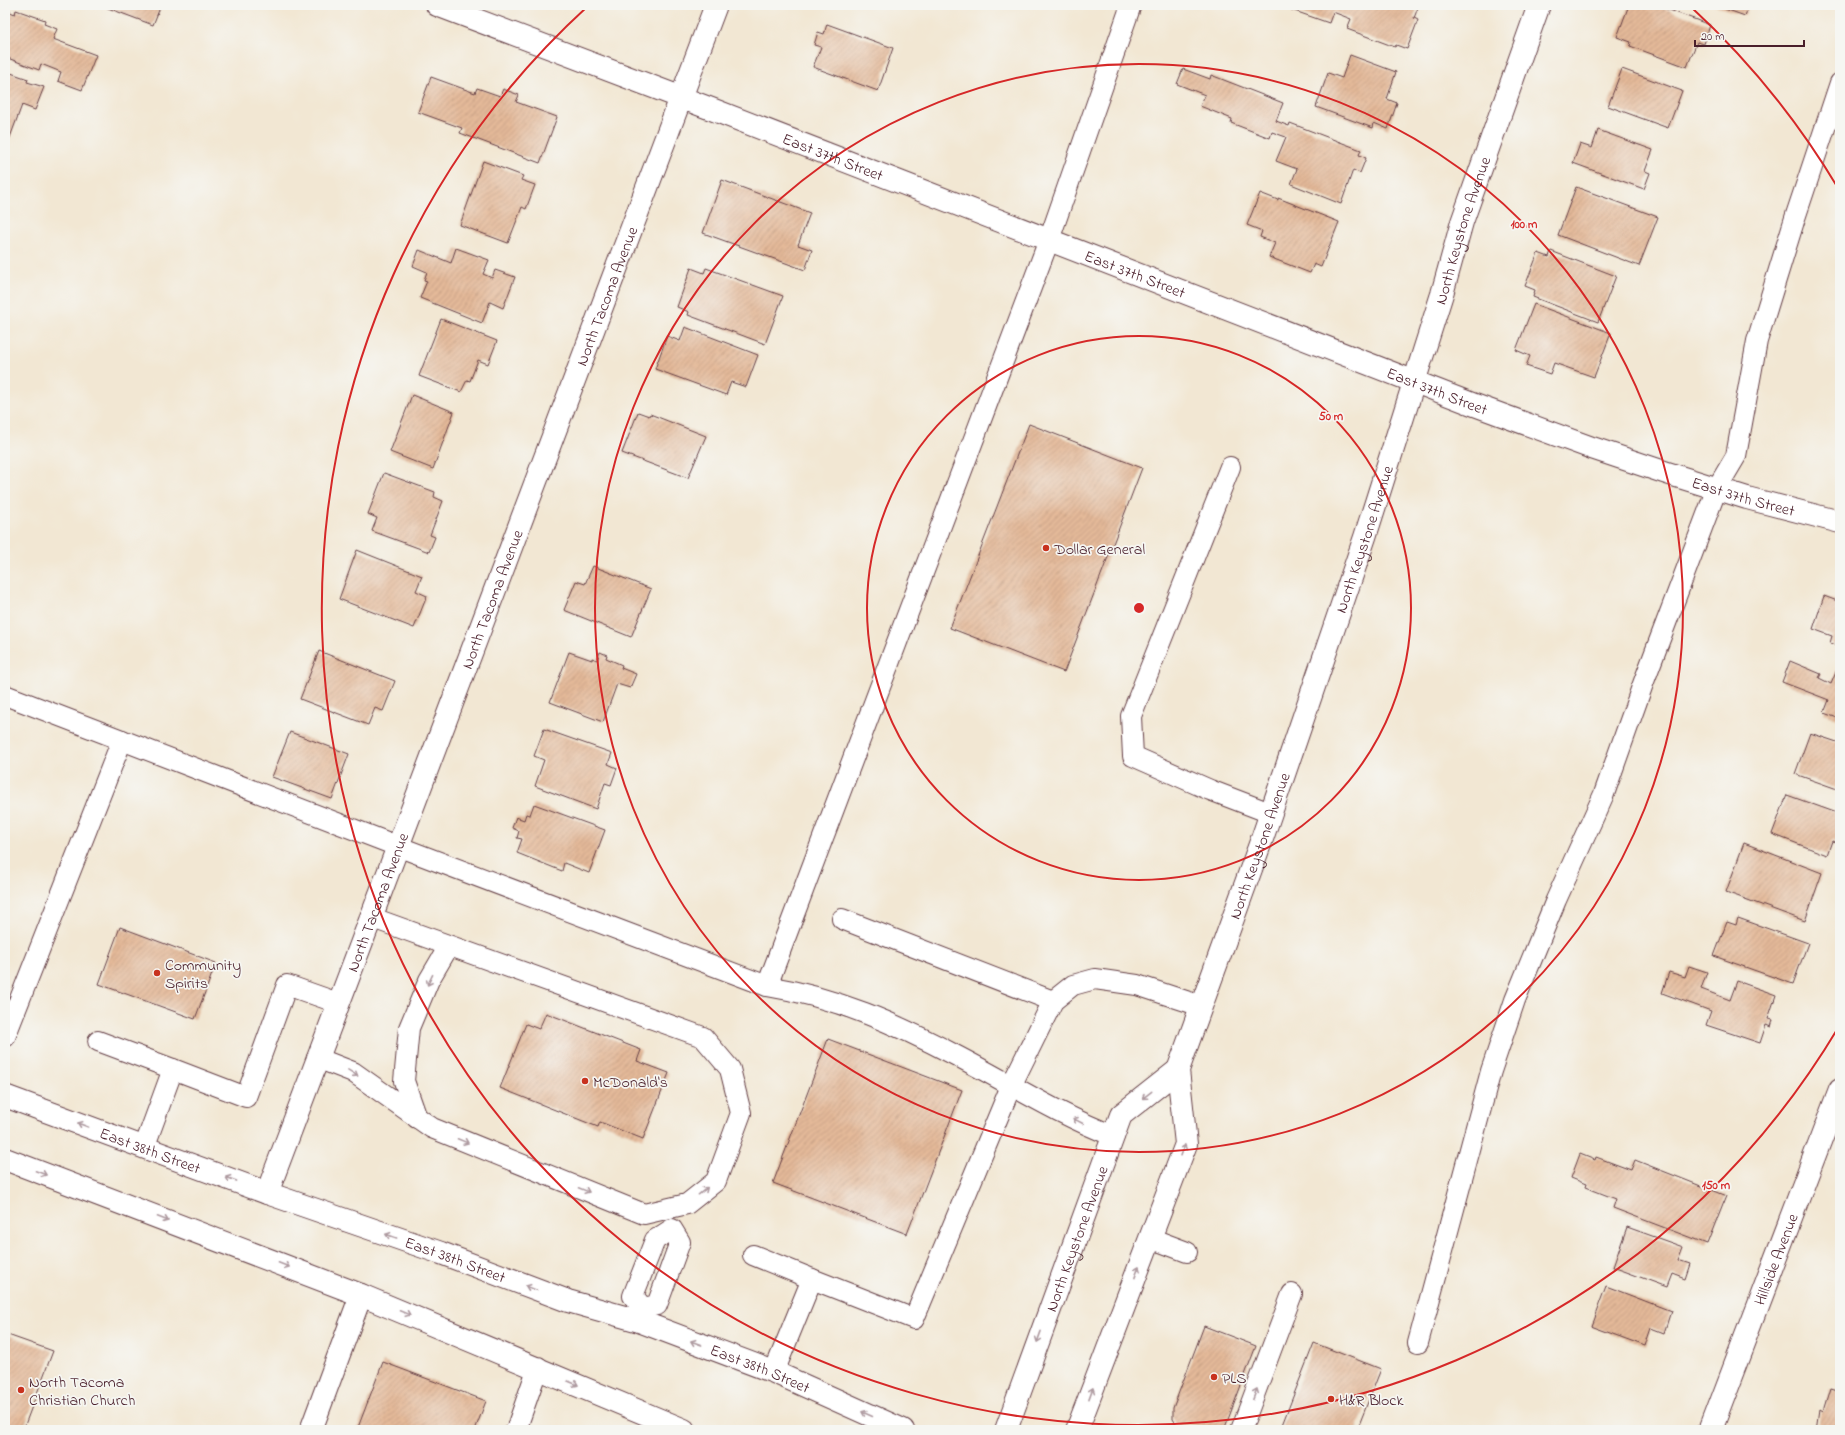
<svg xmlns="http://www.w3.org/2000/svg" width="1845" height="1435" font-family="'Indie Flower',sans-serif">
<defs>
<pattern id="building-hatch" width="6" height="6" patternUnits="userSpaceOnUse"><rect width="6" height="6" fill="#e4b999"/><path d="M-1 1l2-2M0 6l6-6M5 7l2-2" fill="none" stroke="#bb967d"/></pattern>
</defs>
<rect width="100%" height="100%" fill="#f6f6f2"/>
<filter id="ink" filterUnits="userSpaceOnUse"><feTurbulence type="fractalNoise" baseFrequency=".025" numOctaves="2"/><feDisplacementMap in="SourceGraphic" scale="8" xChannelSelector="R" yChannelSelector="G"/><feConvolveMatrix kernelMatrix="1 2 1 2 8 2 1 2 1" color-interpolation-filters="sRGB"/></filter>
<filter id="wash" filterUnits="userSpaceOnUse"><feTurbulence type="fractalNoise" baseFrequency=".012" numOctaves="4" result="noise"/><feDisplacementMap in="SourceGraphic" scale="16" xChannelSelector="R" yChannelSelector="G"/><feGaussianBlur stdDeviation="0.9" result="paint"/><feColorMatrix in="noise" values="0 0 0 0 0 0 0 0 0 0 0 0 0 0 0 0 0 1.4 0 .05"/><feComposite in="paint" operator="in"/></filter>
<g filter="url(#wash)">
<rect width="100%" height="100%" fill="#f2e7d3"/>
<g id="blocks">
<g fill="url(#building-hatch)">
<path d="M100,5H161L153,25Z"/>
<path d="M1291,5H1419L1414,18L1418,20L1407,49L1396,45L1395,47L1347,29L1351,19L1333,12L1329,23L1289,9Z"/>
<path d="M1629,5H1656L1710,25L1704,44L1697,42L1687,67L1630,46L1631,42L1617,37Z"/>
<path d="M1714,5H1749L1745,16Z"/>
<path d="M5,10L15,14L16,10L45,20L44,24L57,29L53,39L96,55L82,90L58,81L61,72L41,64L39,70L5,57Z"/>
<path d="M827,24L893,48L878,91L813,67L821,47L814,45L818,32L824,34Z"/>
<path d="M1350,55L1396,72L1387,99L1397,103L1388,129L1374,123L1373,128L1316,107L1328,73L1342,78Z"/>
<path d="M1183,69L1210,79L1211,75L1283,103L1276,121L1289,126L1290,123L1361,150L1359,155L1366,158L1360,173L1353,170L1341,204L1291,184L1297,169L1276,161L1286,137L1272,132L1270,138L1231,123L1232,119L1200,106L1205,95L1177,84Z"/>
<path d="M1622,69L1682,91L1668,128L1608,106Z"/>
<path d="M5,71L28,79L27,82L44,87L35,110L22,105L9,140L5,138Z"/>
<path d="M431,77L475,93L477,88L500,96L503,89L519,95L516,102L557,117L540,163L460,133L462,128L418,112Z"/>
<path d="M1598,130L1653,150L1645,171L1650,173L1644,189L1573,163L1580,144L1592,148Z"/>
<path d="M483,161L523,176L521,180L535,185L526,209L522,207L508,243L460,225Z"/>
<path d="M722,180L810,213L798,245L812,250L805,270L703,233Z"/>
<path d="M1576,187L1658,217L1639,266L1558,235Z"/>
<path d="M1260,193L1278,200V198L1339,222L1321,267L1314,264L1310,273L1269,257L1275,243L1260,237L1262,231L1247,225Z"/>
<path d="M456,248L489,260L483,274L492,278L495,270L515,277L503,308L490,302L482,323L420,298L427,281L424,280L427,272L413,266L419,250L451,263Z"/>
<path d="M1551,251L1616,276L1598,322L1533,297L1535,290L1525,286L1538,253L1549,257Z"/>
<path d="M691,268L704,273L706,268L783,296L765,344L688,315L689,312L677,307Z"/>
<path d="M1534,304L1611,333L1594,377L1554,363L1550,374L1526,366L1530,356L1516,350Z"/>
<path d="M441,319L497,341L488,364L478,360L470,381L467,380L461,392L419,376Z"/>
<path d="M685,327L758,355L746,387L731,382L726,395L655,369L667,336L680,341Z"/>
<path d="M412,395L454,412L433,469L390,452Z"/>
<path d="M638,412L649,416L650,414L706,436L688,478L622,453Z"/>
<path d="M1029,424L1142,468L1064,672L950,628Z"/>
<path d="M384,473L435,492L434,497L443,501L430,535L435,537L429,552L372,531L377,518L368,514Z"/>
<path d="M357,550L422,576L416,591L427,596L414,628L339,599Z"/>
<path d="M593,566L651,589L631,637L564,610L576,581L585,584Z"/>
<path d="M1824,596L1840,602V647L1830,643L1832,636L1813,629Z"/>
<path d="M319,651L395,681L383,711L375,708L368,725L300,699Z"/>
<path d="M569,652L592,660V658L597,660L600,652L607,655L606,658L622,665L621,668L636,674L630,688L617,684L603,722L550,702Z"/>
<path d="M1790,661L1821,674L1819,678L1831,684L1839,665H1840V719L1824,713L1829,700L1782,682Z"/>
<path d="M544,729L612,753L608,764L617,768L611,785L605,783L596,809L535,786L544,760L534,756Z"/>
<path d="M290,732L349,754L332,799L272,777Z"/>
<path d="M1810,733L1840,743V790L1795,774Z"/>
<path d="M1787,795L1840,814V839L1839,843L1832,841L1827,855L1772,834Z"/>
<path d="M534,804L605,830L589,873L564,863L562,871L517,853L522,839L517,838L519,831L512,828L516,817L524,820L526,814L530,815Z"/>
<path d="M1744,843L1822,873L1805,921L1726,892Z"/>
<path d="M1738,918L1808,943L1793,984L1714,956L1727,922L1736,925Z"/>
<path d="M120,927L216,963L195,1019L99,984Z"/>
<path d="M1689,966L1707,972L1701,989L1730,1000L1737,981L1776,995L1768,1019L1773,1020L1771,1027L1766,1025L1760,1043L1706,1025L1711,1011L1662,993L1669,972L1685,977Z"/>
<path d="M546,1013L641,1050L637,1061L669,1073L643,1139L600,1122L598,1127L500,1088L526,1024L539,1029Z"/>
<path d="M828,1039L962,1090L907,1234L773,1183Z"/>
<path d="M1580,1154L1595,1160L1596,1157L1631,1170L1635,1160L1726,1196L1707,1244L1613,1208L1616,1199L1585,1187L1586,1184L1571,1178Z"/>
<path d="M1627,1227L1683,1247L1678,1260L1690,1264L1685,1279L1672,1274L1667,1287L1613,1267Z"/>
<path d="M1606,1286L1671,1311L1664,1333L1651,1328L1645,1346L1591,1326Z"/>
<path d="M1204,1326L1256,1346L1224,1430H1186L1178,1427L1173,1419V1408Z"/>
<path d="M5,1334L53,1351L23,1430H5Z"/>
<path d="M1314,1343L1381,1369L1357,1430H1280Z"/>
<path d="M383,1362L486,1401L475,1430H357Z"/>
<path d="M1830,1388L1840,1391V1430H1817L1820,1409L1823,1411Z"/>
</g>
</g>
</g>
<g filter="url(#ink)">
<use href="#blocks" fill-opacity="0" stroke="#633d44" stroke-width="1"/>
<g fill="none" stroke-linecap="round" stroke-linejoin="round">
<g stroke="#633d44" stroke-width="22">
<g id="lane">
<path d="M1230,467L1131,716L1133,756L1210,790L1270,813"/>
<path d="M5,695L397,846L767,986C835,997 897,1024 957,1056C1009,1083 1059,1115 1114,1136"/>
<path d="M842,919L1053,1001"/>
<path d="M767,986L1049,240L1131,5"/>
<path d="M5,1037L122,740"/>
<path d="M98,1041L173,1069"/>
<path d="M317,1058L353,1072L432,1128L644,1214L687,1204L716,1181L741,1113L730,1069L703,1037L370,917"/>
<path d="M417,1118L404,1081L409,1028L429,980L449,946"/>
<path d="M144,1148L173,1069L246,1097L287,985L338,1003"/>
<path d="M672,1229L680,1242L657,1305L643,1308L633,1296L655,1240Z"/>
<path d="M1150,1238L1187,1252"/>
<path d="M753,1255L812,1279"/>
<path d="M1418,1343L1491,1071L1515,1000L1556,900L1604,794L1643,684L1717,488L1736,456L1757,341L1795,218L1840,83"/>
<path d="M774,1372L812,1279L914,1319L1011,1086L1053,1001L1073,985L1095,979L1137,985L1201,1006"/>
<path d="M516,1430L538,1367"/>
<path d="M1241,1430L1292,1294"/>
</g>
</g>
<g stroke="#633d44" stroke-width="24">
<g id="street">
<path id="s1" d="M437,5L714,110L1472,404L1592,448L1667,473L1747,498L1840,522"/>
<path id="s2" d="M267,1193L716,5"/>
<path d="M311,1430L361,1295"/>
<path id="s3" d="M1710,1430L1840,1089"/>
</g>
</g>
<g stroke="#633d44" stroke-width="24">
<g id="primary">
<path id="s4" d="M5,1096L267,1193L441,1253L568,1301L639,1321L774,1372L903,1430"/>
<path d="M5,1159L361,1295L684,1430"/>
<path id="s5" d="M1006,1430L1121,1115L1178,1070"/>
<path id="s6" d="M1077,1430L1186,1144L1178,1070L1263,836L1365,537L1442,294L1462,222L1539,5"/>
</g>
</g>
<use href="#lane" stroke="#fff" stroke-width="20"/>
<use href="#street" stroke="#fff" stroke-width="22"/>
<use href="#primary" stroke="#fff" stroke-width="22"/>
</g>
<defs><path id="oneway-shaft" d="M-6 0H5M1.5-3L5.5 0L1.5 3" fill="none" stroke-width="1.6" stroke-linecap="round" stroke-linejoin="round"/></defs>
<g stroke="#ae9aa0">
<use href="#oneway-shaft" transform="translate(430 980) rotate(116)"/>
<use href="#oneway-shaft" transform="translate(353 1073) rotate(32)"/>
<use href="#oneway-shaft" transform="translate(1147 1095) rotate(142)"/>
<use href="#oneway-shaft" transform="translate(1078 1121) rotate(-152)"/>
<use href="#oneway-shaft" transform="translate(83 1125) rotate(-159)"/>
<use href="#oneway-shaft" transform="translate(463 1141) rotate(22)"/>
<use href="#oneway-shaft" transform="translate(1183 1150) rotate(-71)"/>
<use href="#oneway-shaft" transform="translate(41 1173) rotate(21)"/>
<use href="#oneway-shaft" transform="translate(231 1179) rotate(-160)"/>
<use href="#oneway-shaft" transform="translate(584 1190) rotate(22)"/>
<use href="#oneway-shaft" transform="translate(703 1191) rotate(-39)"/>
<use href="#oneway-shaft" transform="translate(163 1219) rotate(21)"/>
<use href="#oneway-shaft" transform="translate(391 1236) rotate(-161)"/>
<use href="#oneway-shaft" transform="translate(284 1265) rotate(21)"/>
<use href="#oneway-shaft" transform="translate(1137 1272) rotate(-69)"/>
<use href="#oneway-shaft" transform="translate(531 1288) rotate(-159)"/>
<use href="#oneway-shaft" transform="translate(405 1313) rotate(22)"/>
<use href="#oneway-shaft" transform="translate(1039 1337) rotate(110)"/>
<use href="#oneway-shaft" transform="translate(696 1343) rotate(-160)"/>
<use href="#oneway-shaft" transform="translate(573 1383) rotate(23)"/>
<use href="#oneway-shaft" transform="translate(1091 1393) rotate(-70)"/>
<use href="#oneway-shaft" transform="translate(1255 1394) rotate(-69)"/>
<use href="#oneway-shaft" transform="translate(867 1414) rotate(-156)"/>
</g>
</g>
<g fill="none" stroke="#d62828" stroke-width="2">
<circle cx="1139" cy="608" r="272"/>
<circle cx="1139" cy="608" r="544"/>
<path d="M1838 1028A816 816 0 1 1 588 6M1690 6A816 816 0 0 1 1838 188"/>
</g>
<g fill="#c8321e" stroke="#f6f6f2" stroke-width="1.5">
<circle cx="1046" cy="548" r="4"/>
<circle cx="157" cy="973" r="4"/>
<circle cx="585" cy="1081" r="4"/>
<circle cx="1214" cy="1377" r="4"/>
<circle cx="21" cy="1390" r="4"/>
<circle cx="1331" cy="1399" r="4"/>
</g>
<g text-anchor="middle" stroke-width="3.5" stroke-linejoin="round" paint-order="stroke">
<g font-size="16" fill="#4a1f2b" stroke="#f6f6f2">
<text dy="6" stroke="none"><textPath href="#s1" startOffset="424">East 37th Street</textPath></text>
<text dy="6" stroke="none"><textPath href="#s6" startOffset="1267">North Keystone Avenue</textPath></text>
<text dy="6" stroke="none"><textPath href="#s1" startOffset="748">East 37th Street</textPath></text>
<text dy="6" stroke="none"><textPath href="#s2" startOffset="959">North Tacoma Avenue</textPath></text>
<text dy="6" stroke="none"><textPath href="#s1" startOffset="1072">East 37th Street</textPath></text>
<text dy="6" stroke="none"><textPath href="#s1" startOffset="1396">East 37th Street</textPath></text>
<text dy="6" stroke="none"><textPath href="#s6" startOffset="943">North Keystone Avenue</textPath></text>
<text dy="6" stroke="none"><textPath href="#s2" startOffset="635">North Tacoma Avenue</textPath></text>
<text dy="6" stroke="none"><textPath href="#s6" startOffset="619">North Keystone Avenue</textPath></text>
<text dy="6" stroke="none"><textPath href="#s2" startOffset="311">North Tacoma Avenue</textPath></text>
<text dy="6" stroke="none"><textPath href="#s4" startOffset="155">East 38th Street</textPath></text>
<text dy="6" stroke="none"><textPath href="#s5" startOffset="204">North Keystone Avenue</textPath></text>
<text dy="6" stroke="none"><textPath href="#s4" startOffset="479">East 38th Street</textPath></text>
<text dy="6" stroke="none"><textPath href="#s3" startOffset="183">Hillside Avenue</textPath></text>
<text dy="6" stroke="none"><textPath href="#s4" startOffset="803">East 38th Street</textPath></text>
</g>
<g font-size="16" fill="#4a1f2b" stroke="#f6f6f2" text-anchor="start">
<text x="1054" y="554">Dollar General</text>
<text x="165" y="970">Community<tspan x="165" dy="18">Spirits</tspan></text>
<text x="593" y="1087">McDonald's</text>
<text x="1222" y="1383">PLS</text>
<text x="29" y="1387">North Tacoma<tspan x="29" dy="18">Christian Church</tspan></text>
<text x="1339" y="1405">H&amp;R Block</text>
</g>
</g>
<circle cx="1139" cy="608" r="6" fill="#d62828" stroke="#f6f6f2" stroke-width="2"/>
<g font-size="12" text-anchor="middle" font-weight="bold" fill="#d62828" stroke="#f6f6f2" stroke-width="3.5" stroke-linejoin="round" paint-order="stroke">
<text x="1524" y="228">100 m</text>
<text x="1331" y="420">50 m</text>
<text x="1716" y="1189">150 m</text>
</g>
<rect width="1845" height="1435" fill="none" stroke="#f6f6f2" stroke-width="20"/>
<path d="M1695 40v6h109v-6" fill="none" stroke="#4a1f2b" stroke-width="2"/>
<text x="1701" y="40" font-size="12" fill="#4a1f2b" stroke="#f6f6f2" stroke-width="3" paint-order="stroke">20 m</text>
</svg>
